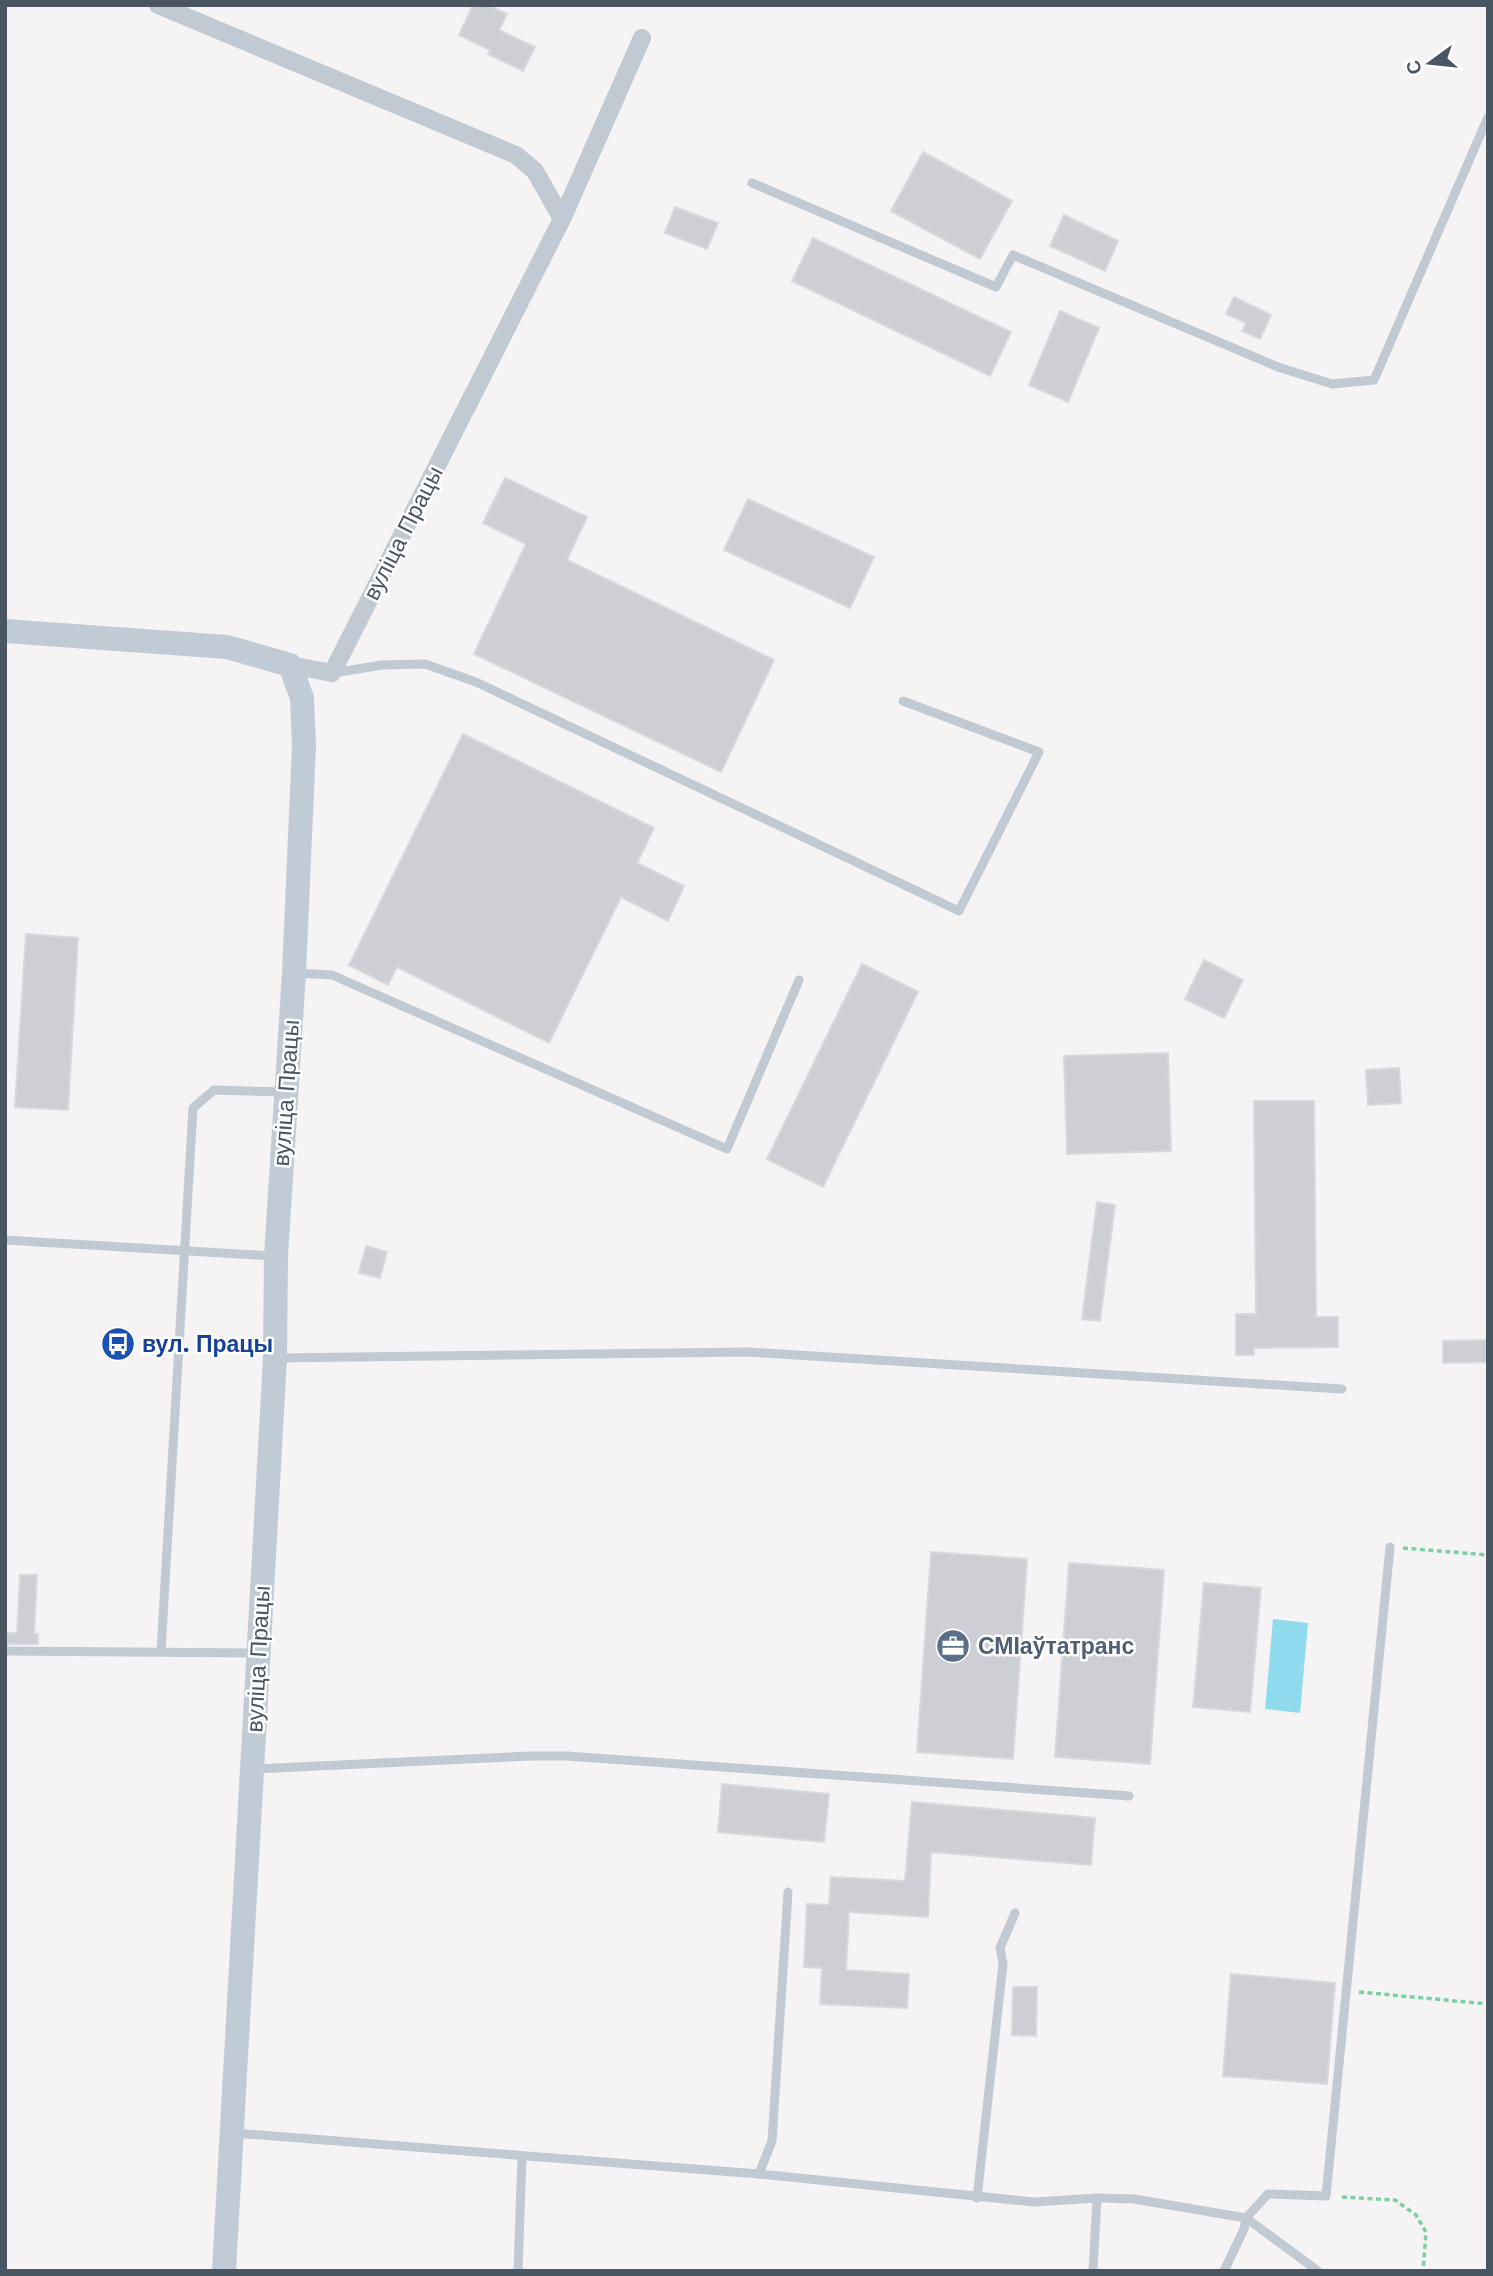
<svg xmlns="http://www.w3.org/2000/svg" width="1493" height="2276" font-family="'Work Sans',sans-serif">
<rect width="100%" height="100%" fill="#f5f3f3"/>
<path fill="#90daee" d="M1273,1619L1308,1623L1300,1713L1265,1709Z"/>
<g fill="#cdcfd5" stroke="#d7d9de" stroke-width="2">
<path d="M473,5H488L507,14L499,30L535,47L523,71L488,54L490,50L459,35Z"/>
<path d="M923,152L1012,201L980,259L891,211Z"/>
<path d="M675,207L718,223L707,249L665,233Z"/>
<path d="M1064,215L1118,241L1105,271L1050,246Z"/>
<path d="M813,238L1011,332L990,376L792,281Z"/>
<path d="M1234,297L1271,315L1260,339L1242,331L1246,323L1226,314Z"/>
<path d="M1060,311L1099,328L1068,402L1029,385Z"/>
<path d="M505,478L587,517L567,560L774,660L721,772L474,654L526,544L483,523Z"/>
<path d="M748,499L874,557L850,608L724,550Z"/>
<path d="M463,734L654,828L637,863L684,886L668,921L621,897L549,1043L397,967L388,985L349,965Z"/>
<path d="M26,934L78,938L68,1110L15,1107Z"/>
<path d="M1204,960L1243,980L1224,1018L1185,999Z"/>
<path d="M862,964L918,992L823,1187L767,1159Z"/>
<path d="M1168,1053L1171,1151L1067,1154L1064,1056Z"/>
<path d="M1399,1068L1401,1103L1368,1105L1366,1070Z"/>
<path d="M1254,1101H1314L1316,1317H1338V1347L1254,1348V1355H1236V1314H1256Z"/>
<path d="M1097,1202L1115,1205L1100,1321L1082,1319Z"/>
<path d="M366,1246L387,1252L380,1278L359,1273Z"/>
<path d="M1488,1340V1362L1443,1363V1341Z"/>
<path d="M931,1552L1027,1559L1013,1759L917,1752Z"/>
<path d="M1069,1563L1164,1570L1150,1764L1055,1757Z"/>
<path d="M20,1575H37L34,1634H38V1644H5V1633H17Z"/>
<path d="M1204,1583L1261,1588L1250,1712L1193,1707Z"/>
<path d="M722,1784L829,1794L824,1842L718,1832Z"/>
<path d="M912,1802L1095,1818L1091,1865L931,1852L928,1917L849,1912L846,1970L909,1974L907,2008L820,2004L822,1968L804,1967L807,1904L829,1905L831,1877L905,1881Z"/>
<path d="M1231,1974L1335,1983L1327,2084L1223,2076Z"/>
<path d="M1013,1987H1037L1036,2036L1012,2035Z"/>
</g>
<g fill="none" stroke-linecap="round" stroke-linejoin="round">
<g stroke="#7ad0a6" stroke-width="3.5" stroke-dasharray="5 3.5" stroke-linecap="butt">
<path d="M1403,1548L1488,1555"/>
<path d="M1359,1992L1488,2004"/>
<path d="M1342,2197L1395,2200L1416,2215L1426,2232L1423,2271"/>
</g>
<g stroke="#c1cad2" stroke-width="9">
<path d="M752,183L996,287L1013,255L1278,367L1332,384L1374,380L1488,117"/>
<path d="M333,673L382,665L425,664L476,682L959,911L1039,752L903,701"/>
<path d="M296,973L332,975L727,1149L799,980"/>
<path d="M5,1240L273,1256"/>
<path d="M277,1358L748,1352L1342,1389"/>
<path d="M5,1651L256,1653"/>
<path d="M161,1651L193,1108L214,1090L284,1092"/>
<path d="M254,1769L531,1756H567L1129,1796"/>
<path d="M234,2133L759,2174L1034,2202L1097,2198L1093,2271"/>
<path d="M759,2174L772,2141L788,1892"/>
<path d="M977,2198L1003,1964L1000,1948L1015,1913"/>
<path d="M1097,2198L1134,2199L1246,2218L1318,2271"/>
<path d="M518,2271L522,2156"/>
<path d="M1224,2271L1244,2229L1246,2218L1268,2194L1326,2196L1390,1547"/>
</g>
<g stroke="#c1cad2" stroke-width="18">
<path d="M158,5L516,155L535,171L562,219"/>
<path d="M290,665L332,673L562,219L642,38"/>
</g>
<path stroke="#c1cbd6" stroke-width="24" d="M5,631L227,647L290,665L302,698L304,745L294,973L276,1256L275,1358L224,2271"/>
</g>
<defs>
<g id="bus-disc" transform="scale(1.75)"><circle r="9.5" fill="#1a4fb4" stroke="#fff"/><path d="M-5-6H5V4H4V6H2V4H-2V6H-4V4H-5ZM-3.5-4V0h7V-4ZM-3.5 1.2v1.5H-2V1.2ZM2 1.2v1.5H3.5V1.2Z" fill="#fff"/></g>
<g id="office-disc" transform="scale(1.75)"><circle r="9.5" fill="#5c6f8a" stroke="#fff"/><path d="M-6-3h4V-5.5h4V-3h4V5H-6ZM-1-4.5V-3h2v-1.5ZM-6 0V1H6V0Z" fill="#fff"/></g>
</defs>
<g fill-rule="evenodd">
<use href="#bus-disc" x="118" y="1344"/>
<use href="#office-disc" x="953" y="1646"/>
</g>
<g text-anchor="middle" stroke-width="5" stroke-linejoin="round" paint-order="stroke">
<g font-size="23" fill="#4a5661" stroke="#fff">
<text transform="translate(403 533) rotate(-63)" y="8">вуліца Працы</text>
<text transform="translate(286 1093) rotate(-86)" y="8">вуліца Працы</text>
<text transform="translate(258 1659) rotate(-87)" y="8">вуліца Працы</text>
</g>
<g font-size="23" font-weight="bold" fill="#164399" stroke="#fff" text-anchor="start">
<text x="142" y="1352">вул. Працы</text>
</g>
<g font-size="23" font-weight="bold" fill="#4e5e75" stroke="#fff" text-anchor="start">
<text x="978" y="1654">СМІаўтатранс</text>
</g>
</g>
<rect width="1493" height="2276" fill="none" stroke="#4a5661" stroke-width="14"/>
<g transform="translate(1430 63) rotate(255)" stroke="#ffffff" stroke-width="5" paint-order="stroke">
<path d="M0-5L12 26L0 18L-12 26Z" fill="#4a5661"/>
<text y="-10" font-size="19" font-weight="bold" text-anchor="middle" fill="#4a5661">С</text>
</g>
</svg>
